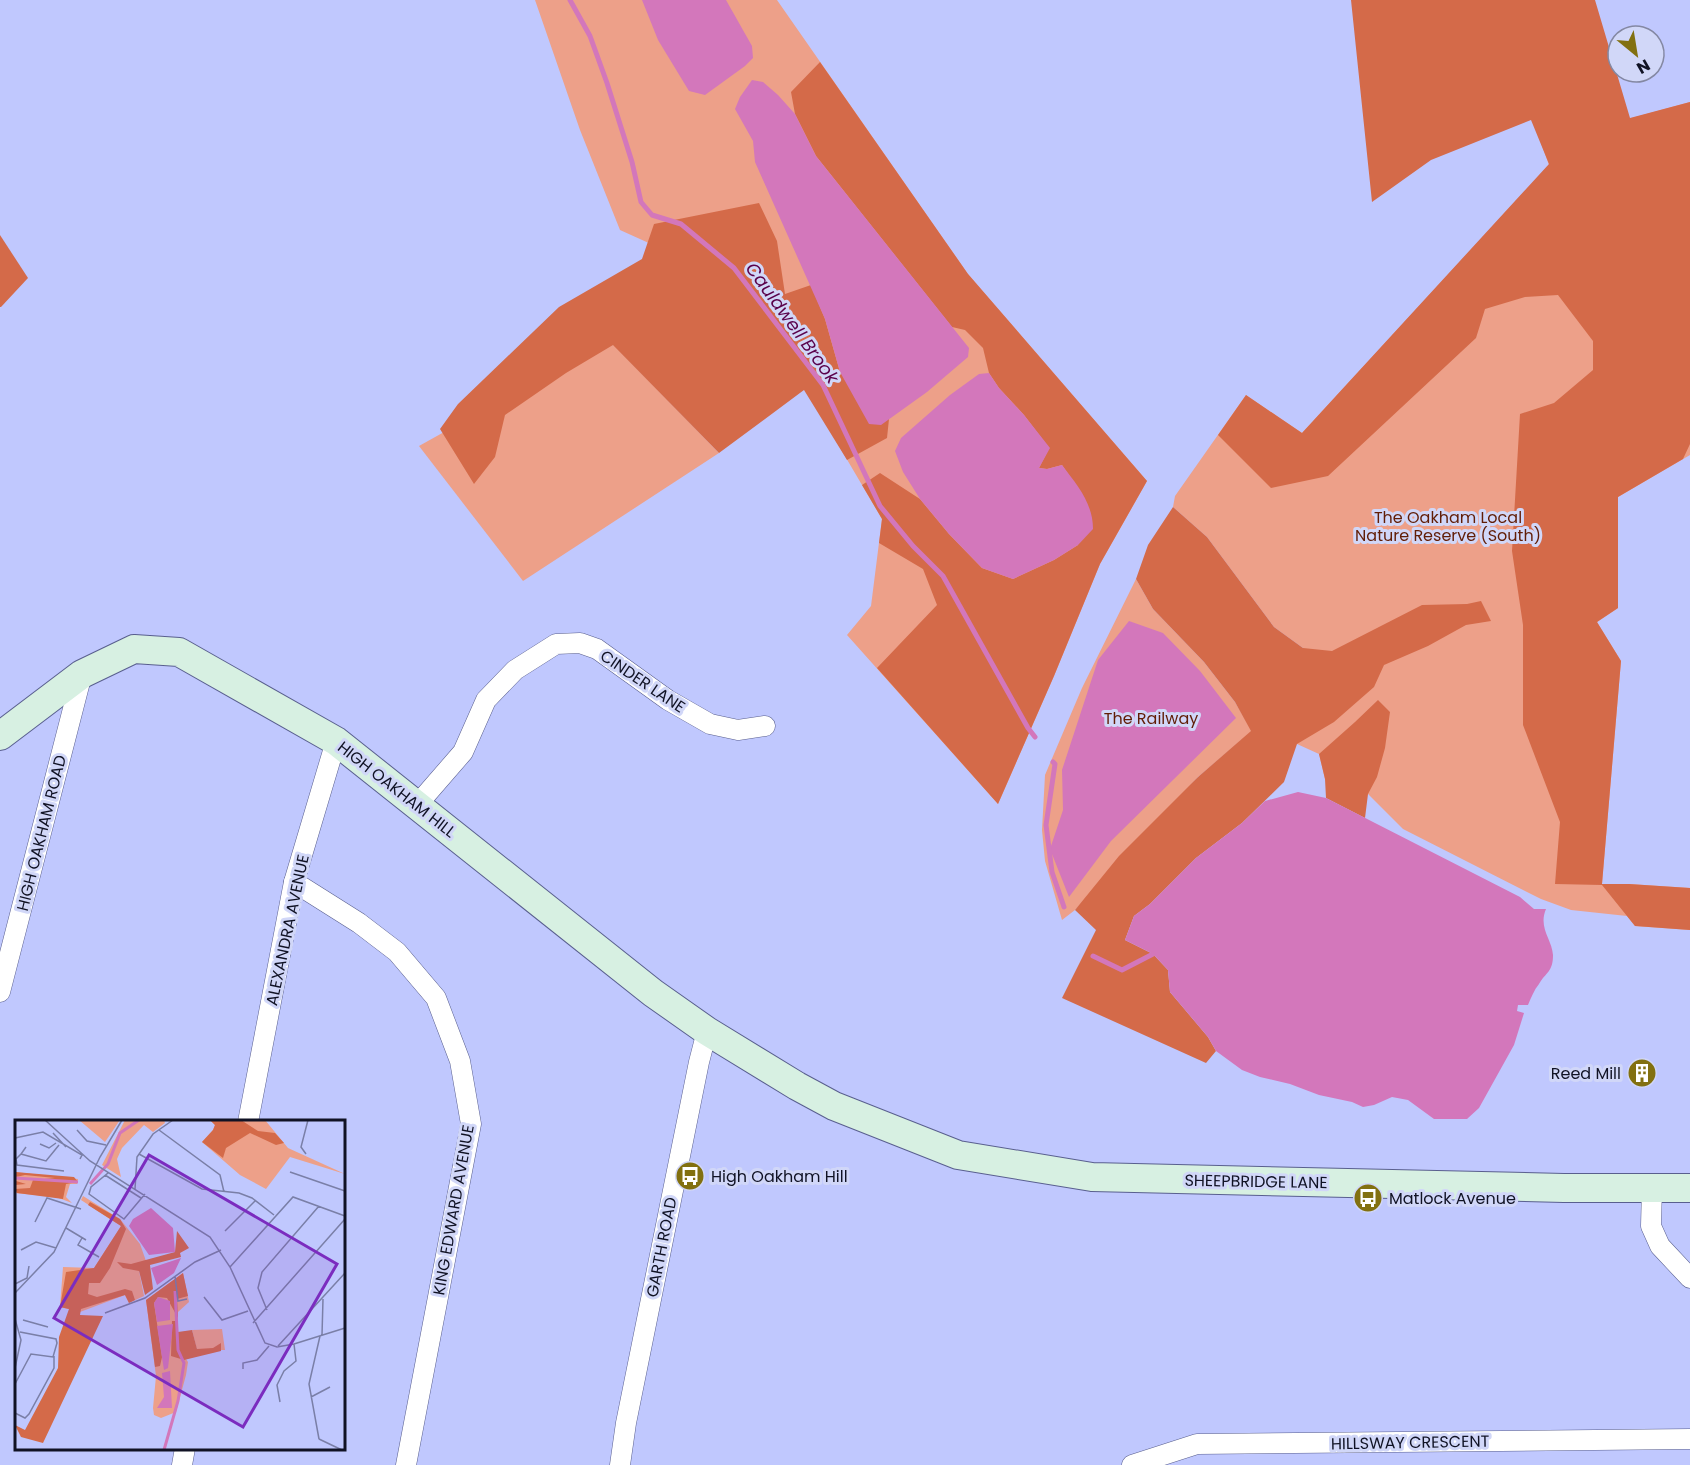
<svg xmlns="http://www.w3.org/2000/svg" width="1690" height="1465" font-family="Poppins,sans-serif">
<rect width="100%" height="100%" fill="#c0c8fe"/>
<g fill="#eda089">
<path d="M535,0H777L968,274L1147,481L1100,564L1054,676L998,804L847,635L871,606L882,519L812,400L724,277L620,230L580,130Z"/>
<path d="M1690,102V455L1618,497V608L1597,622L1621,661L1602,884H1629L1690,888V930L1635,926L1627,916L1571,910L1541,899L1403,829L1368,794L1325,779L1319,754L1297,744L1303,648L1274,627L1207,537L1173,507L1175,496L1246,395L1302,433L1549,165L1541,143Z"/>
<path d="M609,340L719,453L523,581L419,446Z"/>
<path d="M1136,579L1153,609L1204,662L1235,702L1252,731L1198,777L1075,910L1062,920L1045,861L1042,830L1045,775L1082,688Z"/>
</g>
<g fill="#d46a49">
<path d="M1351,0H1595L1630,118L1690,102V444L1683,459L1618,497V608L1597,622L1621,661L1602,884H1629L1690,888V930L1635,926L1602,885L1555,884L1560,822L1523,725V625L1512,551L1520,414L1554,403L1593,370V341L1558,295L1525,297L1485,309L1476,338L1328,476L1271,488L1218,435L1246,395L1302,433L1549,164L1531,120L1431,160L1372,202Z"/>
<path d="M820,62L968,274L1147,481L1100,564L1054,676L998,804L877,668L937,605L923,569L879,543L882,519L862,485L880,473L920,499L949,534L982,568L1013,579L1054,560L1078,545L1070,477L1062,465L1047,469L1039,468L1049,448L1024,415L999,388L989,373L983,348L965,330L952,327L816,156L795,114L791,92Z"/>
<path d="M759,203L777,241L785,294L811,285L825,319L840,372L889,419L887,438L847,460L804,390L719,453L613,345L566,373L505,415L495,457L474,484L440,429L458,404L559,307L642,259L654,224Z"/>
<path d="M0,235L28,278L1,307H0Z"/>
<path d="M1173,507L1207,537L1274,627L1303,648L1332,651L1422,605L1467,604L1481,601L1491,621L1466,625L1428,646L1384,665L1374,687L1334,722L1297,744L1284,782L1242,823L1196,858L1150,904L1134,916L1125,940L1153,954L1168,970L1170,992L1208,1037L1216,1051L1206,1063L1062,998L1096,930L1075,910L1119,856L1198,777L1251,731L1235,702L1204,662L1153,609L1136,579L1148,545Z"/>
<path d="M1378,700L1390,712L1385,748L1377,777L1368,794L1365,818L1326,798L1325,779L1319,754L1355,722Z"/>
</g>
<g fill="#d377bb">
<path d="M642,0H726L752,46L753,58L745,66L705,95L689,91L658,40Z"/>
<path d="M752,80L763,82L778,95L795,114L816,156L969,348L968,357L927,392L881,425L869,424L840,372L825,319L755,162L753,141L735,109L740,97Z"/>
<path d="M989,373L999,388L1024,415L1050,448L1039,468L1047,469L1062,465C1077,485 1093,503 1093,529L1078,545L1054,560L1013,579L982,568L949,534L920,499L903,472L895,451L901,438L950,395L979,374Z"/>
<path d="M1129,621L1163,633L1200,671L1236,718L1111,841L1069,897L1050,849L1063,810L1062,770L1098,660Z"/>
<path d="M1298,792L1326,798L1520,897L1534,909H1546C1538,928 1552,939 1553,955C1553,972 1546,972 1539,984C1534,990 1531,998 1528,1005H1518L1517,1011L1524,1013L1514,1045L1479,1108L1467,1119H1434L1408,1100L1392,1097L1374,1105L1363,1107L1352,1102L1319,1095L1290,1084L1260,1077L1242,1070L1216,1051L1208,1037L1170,992L1168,970L1153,954L1125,940L1134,916L1150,904L1196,858L1242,823L1265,801Z"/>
</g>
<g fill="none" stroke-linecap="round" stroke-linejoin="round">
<g stroke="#d377bb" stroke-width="5">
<path d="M570,0L590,36L607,83L632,162L641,202L652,215L681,224L734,268L823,385L880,506L913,546L943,576L1028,728L1035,737"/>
<path d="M1053,762L1055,764L1046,825L1052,872L1064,907"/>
<path d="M1093,956L1122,970L1153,954"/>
</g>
<g stroke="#595f8e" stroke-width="21">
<g id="street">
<path d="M417,805L463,752L486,700L515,670L556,644L580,643L597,649L668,700L710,724L738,730L765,726"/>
<path d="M294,882L359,923L397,952L436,998L460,1061L471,1124L406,1465"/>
<path d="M0,992L82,674"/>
<path d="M248,1122L294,882L336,741"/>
<path d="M1652,1187L1651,1226L1660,1246L1690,1278"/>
<path d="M182,1465L185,1448"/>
<path d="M620,1465L626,1423L699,1062L707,1031"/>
<path d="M1132,1465L1197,1444L1690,1439"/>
</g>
</g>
<g stroke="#595f8e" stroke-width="30">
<path id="secondary" d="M0,736L82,674L134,649L179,652L336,741L653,993L707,1031L797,1086L834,1106L958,1155L1092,1177L1564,1188H1690"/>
</g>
<use href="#street" stroke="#fff" stroke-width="20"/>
<use href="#secondary" stroke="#d7f0e2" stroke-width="28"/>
</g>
<defs>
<g id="building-disc" transform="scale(1.5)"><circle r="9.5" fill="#827010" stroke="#d1d7f8"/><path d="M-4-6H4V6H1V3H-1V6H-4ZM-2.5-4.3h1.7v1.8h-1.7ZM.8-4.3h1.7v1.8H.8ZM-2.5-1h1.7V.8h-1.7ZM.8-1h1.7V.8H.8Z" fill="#fff"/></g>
<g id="bus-disc" transform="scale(1.5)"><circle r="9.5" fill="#827010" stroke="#d1d7f8"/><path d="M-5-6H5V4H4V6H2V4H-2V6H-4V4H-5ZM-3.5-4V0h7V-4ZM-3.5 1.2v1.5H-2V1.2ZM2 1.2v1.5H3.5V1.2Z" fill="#fff"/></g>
</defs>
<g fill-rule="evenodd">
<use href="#building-disc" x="1642" y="1073"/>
<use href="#bus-disc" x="690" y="1176"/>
<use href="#bus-disc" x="1368" y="1198"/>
</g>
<g text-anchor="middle" stroke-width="6" stroke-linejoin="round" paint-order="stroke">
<g font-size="16" fill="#611d06" stroke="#d1d7f8">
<text x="1448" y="523">The Oakham Local<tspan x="1448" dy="18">Nature Reserve (South)</tspan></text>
<text x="1151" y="724">The Railway</text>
</g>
<g font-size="16" fill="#101224" stroke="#d1d7f8">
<text transform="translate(643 681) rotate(34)" y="6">CINDER LANE</text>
<text transform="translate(397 789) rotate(38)" y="6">HIGH OAKHAM HILL</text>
<text transform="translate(41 833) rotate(-76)" y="6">HIGH OAKHAM ROAD</text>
<text transform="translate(287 930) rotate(-78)" y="6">ALEXANDRA AVENUE</text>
<text transform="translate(1256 1181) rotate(1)" y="6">SHEEPBRIDGE LANE</text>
<text transform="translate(453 1210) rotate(-80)" y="6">KING EDWARD AVENUE</text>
<text transform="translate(661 1247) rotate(-79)" y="6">GARTH ROAD</text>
<text transform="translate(1410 1442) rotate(-1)" y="6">HILLSWAY CRESCENT</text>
</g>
<g font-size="16" fill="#101224" stroke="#d1d7f8" text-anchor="start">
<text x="1621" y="1079" text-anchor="end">Reed Mill</text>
<text x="711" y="1182">High Oakham Hill</text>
<text x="1389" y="1204">Matlock Avenue</text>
</g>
<g font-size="18" font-style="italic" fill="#5a024b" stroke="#d1d7f8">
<text transform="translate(792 323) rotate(54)" y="6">Cauldwell Brook</text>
</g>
</g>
<g transform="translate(15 1120)">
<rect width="330" height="330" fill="#c0c8fe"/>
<path d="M64,0H105L90,22ZM110,0H149L150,3L138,12L129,5L107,28L102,39L106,57L87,45ZM195,0H250L273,28L330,54L275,37L251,69L225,55L187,22L198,10L200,5ZM0,52L63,59L62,64H55L51,77L57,83L41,77L0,73ZM68,76L105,99L125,124L131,141L124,151L129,176L114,183L110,175L65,192L45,187L48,147L79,148L106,106L66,80ZM168,153L174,182L163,192V210L165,230L173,242L171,255L161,292L146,298L139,295L138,288L141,256L131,180ZM207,209L210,230H182L177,210Z" fill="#eda089"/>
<path d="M195,0H226L243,11L260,13L269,23L261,25L235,13L211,28L208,38L187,22L198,10L200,5ZM0,52L59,57L63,62L51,64L48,79L2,73L0,69L15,68L18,60L40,58L10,55L1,57V61L11,64L0,65ZM75,82L105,99L111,109L95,148L85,163H74L73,174L82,177L110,169L117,171L120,180L114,183L110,175L66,189L65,195L88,196L28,323L6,317L0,305L10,310L43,248L44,217L54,189L45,187L51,152L79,148L106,106L73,85ZM162,111L174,128L165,133L166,137L135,145L138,169L130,175L124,151L108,148L102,142L116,144L160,132ZM168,153L173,176L162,179L163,198L152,178L143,177L139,183L147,237L145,246L140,247L131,180ZM157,201H163V212L177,210L182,229L198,228L206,223V231L169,240L156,236Z" fill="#d46a49"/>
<path d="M136,88L158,108L160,132L134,135L114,106L118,99ZM166,138L159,153L142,165L136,148ZM143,177L155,181V200L142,202L139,183ZM158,204L153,248L149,250L142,206ZM155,251L157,288H142L149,277L147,253Z" fill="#d377bb"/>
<path fill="none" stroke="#d377bb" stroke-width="3" d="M0,58L63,62M75,64L93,44L105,13L124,0M149,330L163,281L169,243L163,230L160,171"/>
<path fill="none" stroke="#7a7fa7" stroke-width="1.5" d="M30,0L75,41L195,117L215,147L250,223L262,227L279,224L330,208M62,10L72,21L91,25M144,10L205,55L209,72M38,13L51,27M0,18L28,12L67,35L65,39M25,24L34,28L41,23M11,27L6,34L31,41L44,25M6,34L1,39L2,45L49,51M124,34L187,69L224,73L237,78L259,95M291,34L286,27L293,0M275,52L330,71M93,53L76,67L74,74L109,99L130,74M90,55L126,78M120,69L122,37L138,14L158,0M20,102L32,78L66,89M51,108L71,120M210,111L240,81M67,118L63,125L84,137M6,130L21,122L41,128M215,147L278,77L330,96M160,156L163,181L172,179M0,164L12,158L14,146M0,173L39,132L85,37L107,0M189,177L207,200L233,191M252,190L243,168L247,152L304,86M90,193L130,178L180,142L206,130M0,199L6,220L0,248M8,200L33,207M238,203L330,99M307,215L308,179M263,226L330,153M228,249V243L242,240L254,226M0,264L16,234L38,237L42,223L41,219L5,212M296,277L315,267M265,282L262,265L269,251L281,241L279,224M0,293L10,298L14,294L39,248V236M304,319L294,264L305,216M304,319L327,330"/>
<path fill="#7b2cbf" fill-opacity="0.15" stroke="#7b2cbf" stroke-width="3" d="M134,35L322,144L228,307L39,198Z"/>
<rect width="330" height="330" fill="none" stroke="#101224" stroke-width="3"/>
</g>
<g transform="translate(1636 54) rotate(150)"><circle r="28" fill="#d1d7f8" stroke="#8488a3" stroke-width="1.5"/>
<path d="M0-4.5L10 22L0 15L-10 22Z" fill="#827010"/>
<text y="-9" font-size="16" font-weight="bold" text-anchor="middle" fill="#101224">N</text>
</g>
</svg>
